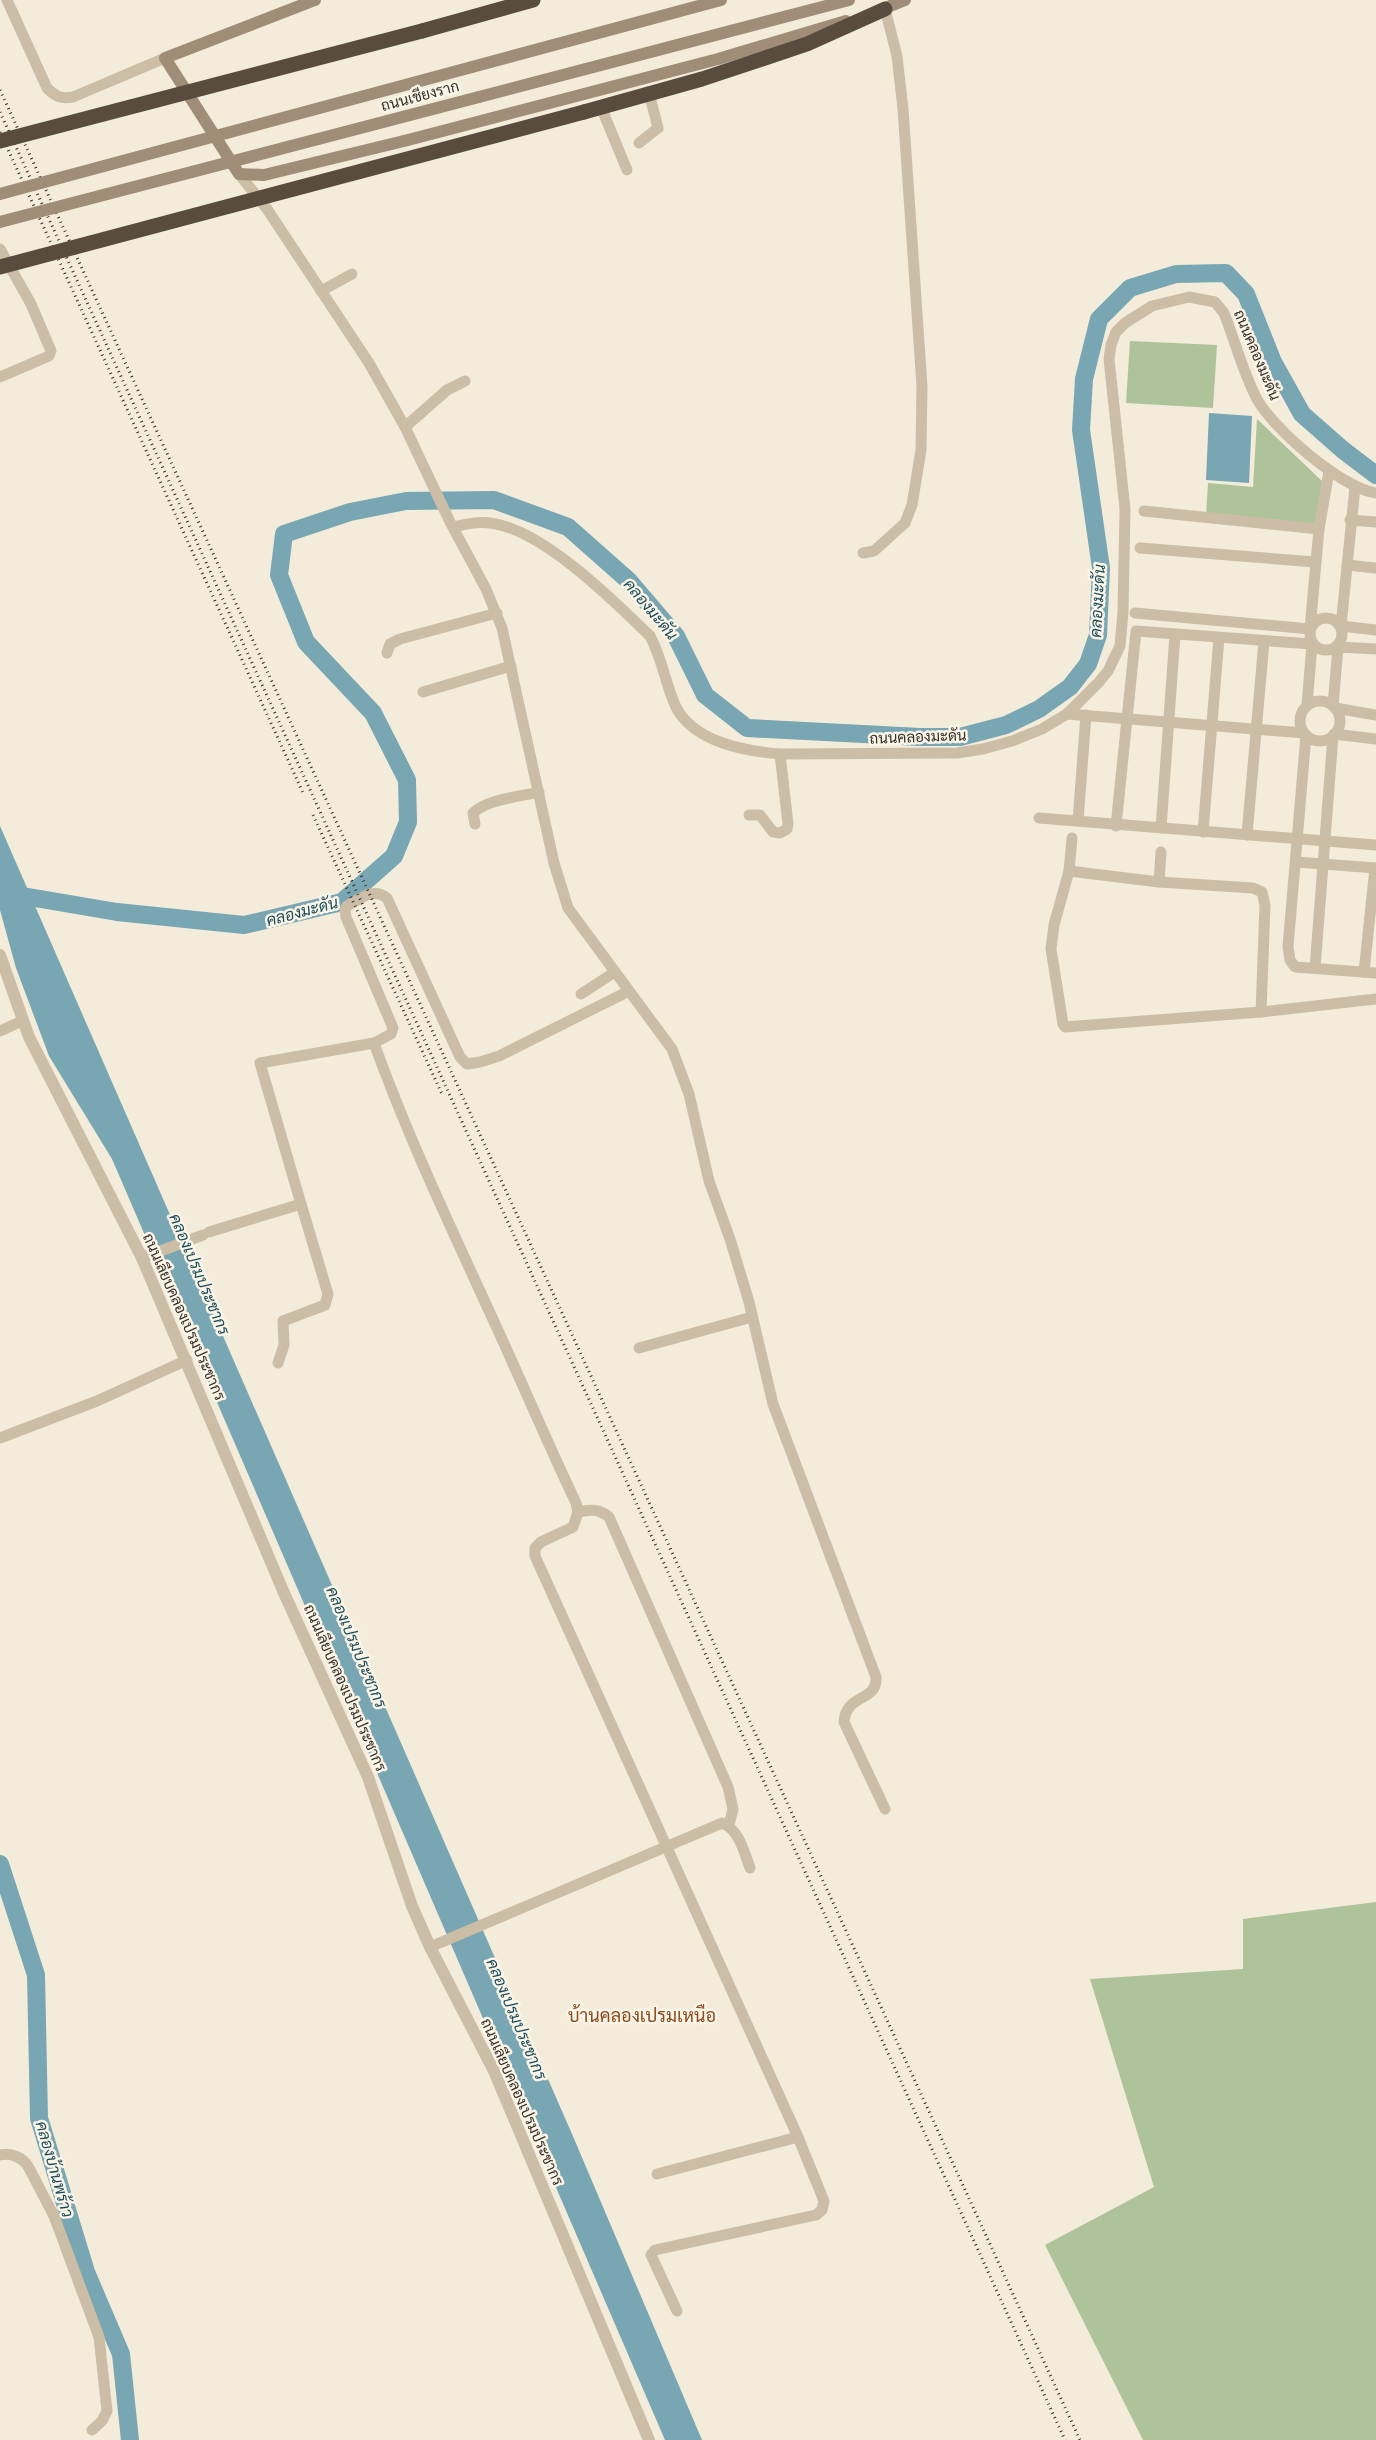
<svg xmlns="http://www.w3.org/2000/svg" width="1376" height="2440" font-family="'Open Sans',Sarabun,sans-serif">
<rect width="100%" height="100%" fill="#f3ecdb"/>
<g fill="#aec39a">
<path d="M1130,341L1217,345L1213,408L1126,403Z"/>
<path d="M1257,419L1323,482L1314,527L1206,516L1208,483L1253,487Z"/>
<path d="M1376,1902V2440H1143L1045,2245L1154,2187L1090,1979L1243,1969V1919Z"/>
</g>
<g fill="#78a6b2">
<path d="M1209,413L1252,416L1249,483L1206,480Z"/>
<path d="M0,826L572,2134L702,2440H665L112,1159L49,1056L16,968L0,910Z"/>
</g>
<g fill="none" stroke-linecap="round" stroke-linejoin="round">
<g stroke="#78a6b2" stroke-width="18">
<path d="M11,894L117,912L244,925L342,902L394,856L408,822L407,780L373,713L306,642L279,575L284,534L350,512L406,501L494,500L568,527L629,581L676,636L705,695L747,728L920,737H960L1006,725L1039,709L1070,687L1088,664L1098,635L1101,568L1081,430L1084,379L1099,319L1130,288L1176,274L1226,273L1246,294L1273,362L1302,414L1343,450L1376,475"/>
<path d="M0,1864L36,1975L39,2118L86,2272L121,2354L130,2440"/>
</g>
<g stroke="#ccbea6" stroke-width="11">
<path d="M7,0L47,88C56,97 61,99 73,97L165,58"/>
<path d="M601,107L627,170"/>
<path d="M639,143L658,128L649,93"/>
<path d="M239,174L267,209L369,363L405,427L450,522L486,589L502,628L554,863L568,908L672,1049L689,1094L709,1181L730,1239L749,1302L773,1404L876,1677C878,1702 846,1693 844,1722L885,1809"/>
<path d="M0,249L31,304L51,351L49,356L0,377"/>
<path d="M321,291L352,274"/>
<path d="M405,427L447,390L465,381"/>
<path d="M1355,487L1341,626L1376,630"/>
<path d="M1144,511L1319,529"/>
<path d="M1350,520L1376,522"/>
<path d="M453,527C465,524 478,521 490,523C542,529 613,600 650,636C662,658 665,682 675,705C692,742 744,751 780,754L957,753L983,749L1012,741L1042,729L1067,714L1099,682L1108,671L1120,646L1123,612L1125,509L1109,359L1111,345L1116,332L1125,323L1152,306L1189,297L1215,302L1224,313C1235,341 1243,373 1257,399C1274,430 1342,488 1376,493"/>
<path d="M1140,548L1315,562"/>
<path d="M863,553L874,551L905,523L912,505L921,450L922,386L903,109L897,56L885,9"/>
<path d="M1347,565L1376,568"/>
<path d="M1135,613L1310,629L1319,529L1329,471"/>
<circle cx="1326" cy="634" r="16"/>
<path d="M387,653L390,644L400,639L497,613"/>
<path d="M423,692L511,666"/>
<circle cx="1320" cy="721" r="20"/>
<path d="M1333,706L1338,647L1376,649"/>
<path d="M1335,708L1376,715"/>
<path d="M1067,714L1304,733"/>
<path d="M1334,734L1376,739"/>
<path d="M1306,735L1288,947L1290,960L1295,967L1376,973"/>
<path d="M749,815H760L773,832L780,833L787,829L788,824L780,754"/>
<path d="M1039,818L1376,845"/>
<path d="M1078,821L1086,715"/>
<path d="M475,824L473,813C488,799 519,797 539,792"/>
<path d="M1116,826L1136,631L1312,644L1307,705"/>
<path d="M1161,828L1175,635"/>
<path d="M1203,832L1219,638"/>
<path d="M1247,835L1264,641"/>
<path d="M1296,862L1376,868"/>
<path d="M1069,871L1072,838"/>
<path d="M1159,882L1069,871L1054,925L1051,949L1063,1024L1065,1027L1261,1012L1265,905L1262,892L1253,888L1159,882L1161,852"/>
<path d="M1315,968L1333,736"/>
<path d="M1364,972L1375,868"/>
<path d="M581,994L615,972"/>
<path d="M1261,1012L1376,999"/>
<path d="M0,1031L22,1021"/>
<path d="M374,1043C409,1140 453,1232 496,1326C523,1385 548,1444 576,1503L578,1512L573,1527L541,1542L535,1548V1556L798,2137L824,2201L822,2210L816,2215L655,2250L651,2255L677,2311"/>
<path d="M209,1232L301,1204L260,1063L374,1043L391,1034L393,1028L346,917L345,910L347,906C360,899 373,887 387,898L460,1057L467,1064L480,1062L499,1056L629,991"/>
<path d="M142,1258L203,1235"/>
<path d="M639,1348L752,1317"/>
<path d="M278,1363L284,1345L283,1321L325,1305L328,1294L301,1204"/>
<path d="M0,1438L97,1401L187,1360"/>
<path d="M578,1512C591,1510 598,1508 609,1517L728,1787L733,1809L729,1825"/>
<path d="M430,1947L722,1823C739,1829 744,1852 750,1868"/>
<path d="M0,2155C11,2152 24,2158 29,2168L54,2216L99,2337L107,2411L102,2421L92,2430"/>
<path d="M657,2174L798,2137"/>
</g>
<path stroke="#ccbea6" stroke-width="12" d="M0,955L29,1037L142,1258L284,1593L368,1777L412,1906L430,1947L494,2071L649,2440"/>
<g stroke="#a08d77" stroke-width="12">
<path d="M315,0L165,58L239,174L264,175L408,140L718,59L846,21"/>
<path d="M878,11L905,0"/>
<path d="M472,67L721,0"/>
<path d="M479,97L849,0"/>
</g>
<g stroke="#594b3e" stroke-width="15">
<path d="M422,31L533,0"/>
<path d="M584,112L702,79L807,44L885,9"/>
</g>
<g stroke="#382f28" stroke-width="3" stroke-dasharray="1 4" stroke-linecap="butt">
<path d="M0,90L1080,2440"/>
<path d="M0,112L1065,2440"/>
<path d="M0,132L304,795"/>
<path d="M313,815L442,1094"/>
</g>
<g stroke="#a08d77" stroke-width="12">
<path d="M0,194L472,67"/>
<path d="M0,222L479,97"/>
</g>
<g stroke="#594b3e" stroke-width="15">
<path d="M0,141L422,31"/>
<path d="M0,267L584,112"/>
</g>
</g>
<g text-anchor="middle" stroke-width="5" stroke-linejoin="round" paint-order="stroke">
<g font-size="15" fill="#382f28" stroke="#fbf5e8">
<text transform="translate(420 96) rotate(-15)" y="5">ถนนเชียงราก</text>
<text transform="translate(1257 355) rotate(67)" y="5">ถนนคลองมะดัน</text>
<text transform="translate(918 737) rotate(-2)" y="5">ถนนคลองมะดัน</text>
<text transform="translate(184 1317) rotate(66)" y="5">ถนนเลียบคลองเปรมประชากร</text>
<text transform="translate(345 1688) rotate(66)" y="5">ถนนเลียบคลองเปรมประชากร</text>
<text transform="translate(522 2102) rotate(66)" y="5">ถนนเลียบคลองเปรมประชากร</text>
</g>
<g font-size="16" font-style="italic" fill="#1b4c5c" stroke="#fbf5e8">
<text transform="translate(1097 601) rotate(-87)" y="6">คลองมะดัน</text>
<text transform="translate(651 609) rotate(50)" y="6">คลองมะดัน</text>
<text transform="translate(302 911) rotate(-15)" y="6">คลองมะดัน</text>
<text transform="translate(200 1274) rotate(67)" y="6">คลองเปรมประชากร</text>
<text transform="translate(357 1647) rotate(67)" y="6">คลองเปรมประชากร</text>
<text transform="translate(517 2019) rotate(67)" y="6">คลองเปรมประชากร</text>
<text transform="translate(55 2169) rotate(74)" y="6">คลองบ้านพร้าว</text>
</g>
<g font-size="18" fill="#8c4a1c" stroke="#fbf5e8">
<text x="642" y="2022">บ้านคลองเปรมเหนือ</text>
</g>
</g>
</svg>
